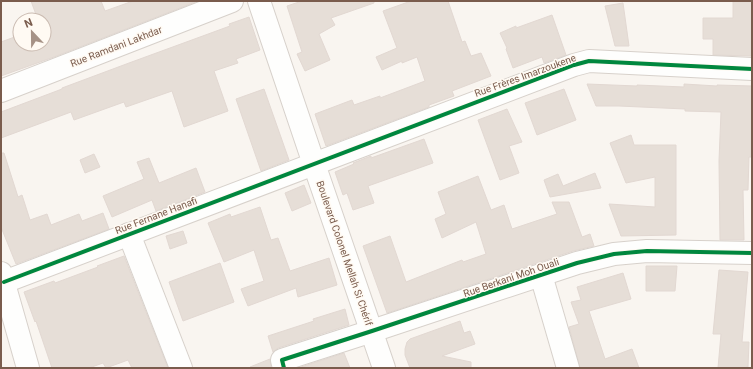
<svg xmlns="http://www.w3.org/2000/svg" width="753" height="369" font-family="Roboto,sans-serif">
<rect width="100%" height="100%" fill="#f9f5f0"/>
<g fill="#e6ded7" stroke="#e2d8d2">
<path d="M31,1H101L105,11L133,1H198L54,57L1,76V42L20,35V44H44V20H38Z"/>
<path d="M302,1H374V3L331,18L335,25L319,34L330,60L305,71L297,54L302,52L287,6Z"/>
<path d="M411,1H448L462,42L465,41L471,56L481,53L491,76L452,91L454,96L429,105V107L326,146L315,114L352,100L354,105L380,96V98L425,81L417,57L402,63V61L382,70L376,57L397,48L383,11Z"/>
<path d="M733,1H752V56L713,55V39H703V18H733Z"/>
<path d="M623,3L629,46H615L605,6Z"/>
<path d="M552,15L566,55L544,63L542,57L513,68L506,49L507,48L500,33L516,26V28Z"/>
<path d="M249,17L260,50L236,59L238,63L214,71L228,111L184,127L172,91L126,107L124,102L74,120L71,112L1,138V112L62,89V88L129,63L230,26L229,24Z"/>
<path d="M587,84L637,86V85L684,87V84L717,86V85L752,86V157H749L748,190H743L744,240H720L719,161L721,112L685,111V109L619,106H596Z"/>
<path d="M264,89L289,160L261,171L236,99Z"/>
<path d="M564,89L576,120L537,135L525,103Z"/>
<path d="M507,109L522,142L509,146L519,173L500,180L478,120Z"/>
<path d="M631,135L634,145H676V235L621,236L609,204L655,207V177L626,183L610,143Z"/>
<path d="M424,139L433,163L368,186L374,203L353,210L347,193L343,195L335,172L354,164L353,163L371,156V158Z"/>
<path d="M1,153H4L18,197L22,195L30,220L47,214L51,225L79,214L82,221L103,213L109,229L16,264L1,227Z"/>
<path d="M94,154L100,167L85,173L80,160Z"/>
<path d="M149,158L159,183L196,168L205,192L156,211L152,200L112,217L103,196L144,179L137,162Z"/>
<path d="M595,173L601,188L550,197L544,180L558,174L563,186Z"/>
<path d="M478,176L491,210L504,205L512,229L557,214L552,202H569L582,237L590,234L594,246L573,251L387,313L363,246L390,236L406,282L462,260L463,262L486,254L476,222L442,238L435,219L446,214L438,192Z"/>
<path d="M304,185L311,203L292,211L285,193Z"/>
<path d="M260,207L271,240L278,238L290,271L329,258L337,285L298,297L296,288L248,306L241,289L264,281L254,250L224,262L208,223L230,214L231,217Z"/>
<path d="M183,231L187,243L170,249L166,236Z"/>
<path d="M124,256L168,368H132L128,360L106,368L103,363L89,368H52L36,321L35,322L24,292L54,281L55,283L98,267L97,266Z"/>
<path d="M220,263L234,302L183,321L169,282Z"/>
<path d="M646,266H677L675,291H646Z"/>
<path d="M719,270L748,272L742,342H749L748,367H746V368H718L721,334H713Z"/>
<path d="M623,273L631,299L589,311L605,359L632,349L639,368H580L569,327L579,324L571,302L581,300L577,287Z"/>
<path d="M345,309L349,325L278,348L273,352L268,336L314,321L313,319Z"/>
<path d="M460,321L464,333L470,331L475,344L442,356L471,362V368H410L405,355V349L407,342L410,339Z"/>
<path d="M344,353L350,368H298Z"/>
<path d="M270,359L271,368H251L250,367Z"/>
</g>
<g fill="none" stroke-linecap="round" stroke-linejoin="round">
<g stroke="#d7d1cb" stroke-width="24">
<g id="minor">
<path d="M259,1L314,164L384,368"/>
<path d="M1,91L232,1"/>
<path d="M129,234L181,368"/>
<path d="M1,273L28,368"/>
<path d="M541,275L568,368"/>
<path d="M4,282L574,65L589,61L752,69"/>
<path d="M284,368L282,360L372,331L577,263L614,254L647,251L752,253"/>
</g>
</g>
<use href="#minor" stroke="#fefefd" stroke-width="22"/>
<g stroke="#fffaf3" stroke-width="6">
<g id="cycleway">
<path d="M4,282L574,65L589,61L752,69"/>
<path d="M284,368L282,360L372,331L577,263L614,254L647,251L752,253"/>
</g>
</g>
<use href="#cycleway" stroke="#00873e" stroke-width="4"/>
</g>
<g text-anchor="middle" stroke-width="3" stroke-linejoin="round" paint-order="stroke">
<g font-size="10" fill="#7a5c4d" stroke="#fffaf3">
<text transform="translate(116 46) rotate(-21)" y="4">Rue Ramdani Lakhdar</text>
<text transform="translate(525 75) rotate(-20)" y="4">Rue Frères Imarzoukene</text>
<text transform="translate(156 215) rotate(-21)" y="4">Rue Fernane Hanafi</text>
<text transform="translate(345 253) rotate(71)" y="4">Boulevard Colonel Mellah Si Chérif</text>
<text transform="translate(511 277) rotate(-19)" y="4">Rue Berkani Moh Ouali</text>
</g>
</g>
<rect width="753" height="369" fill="none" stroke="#7a5c4d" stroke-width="4"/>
<g transform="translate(32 32) rotate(338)"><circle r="19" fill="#fffaf3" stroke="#cabbb1"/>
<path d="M0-3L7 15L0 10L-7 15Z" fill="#a69286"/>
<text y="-6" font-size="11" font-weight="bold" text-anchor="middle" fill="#7a5c4d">N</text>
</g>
</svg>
